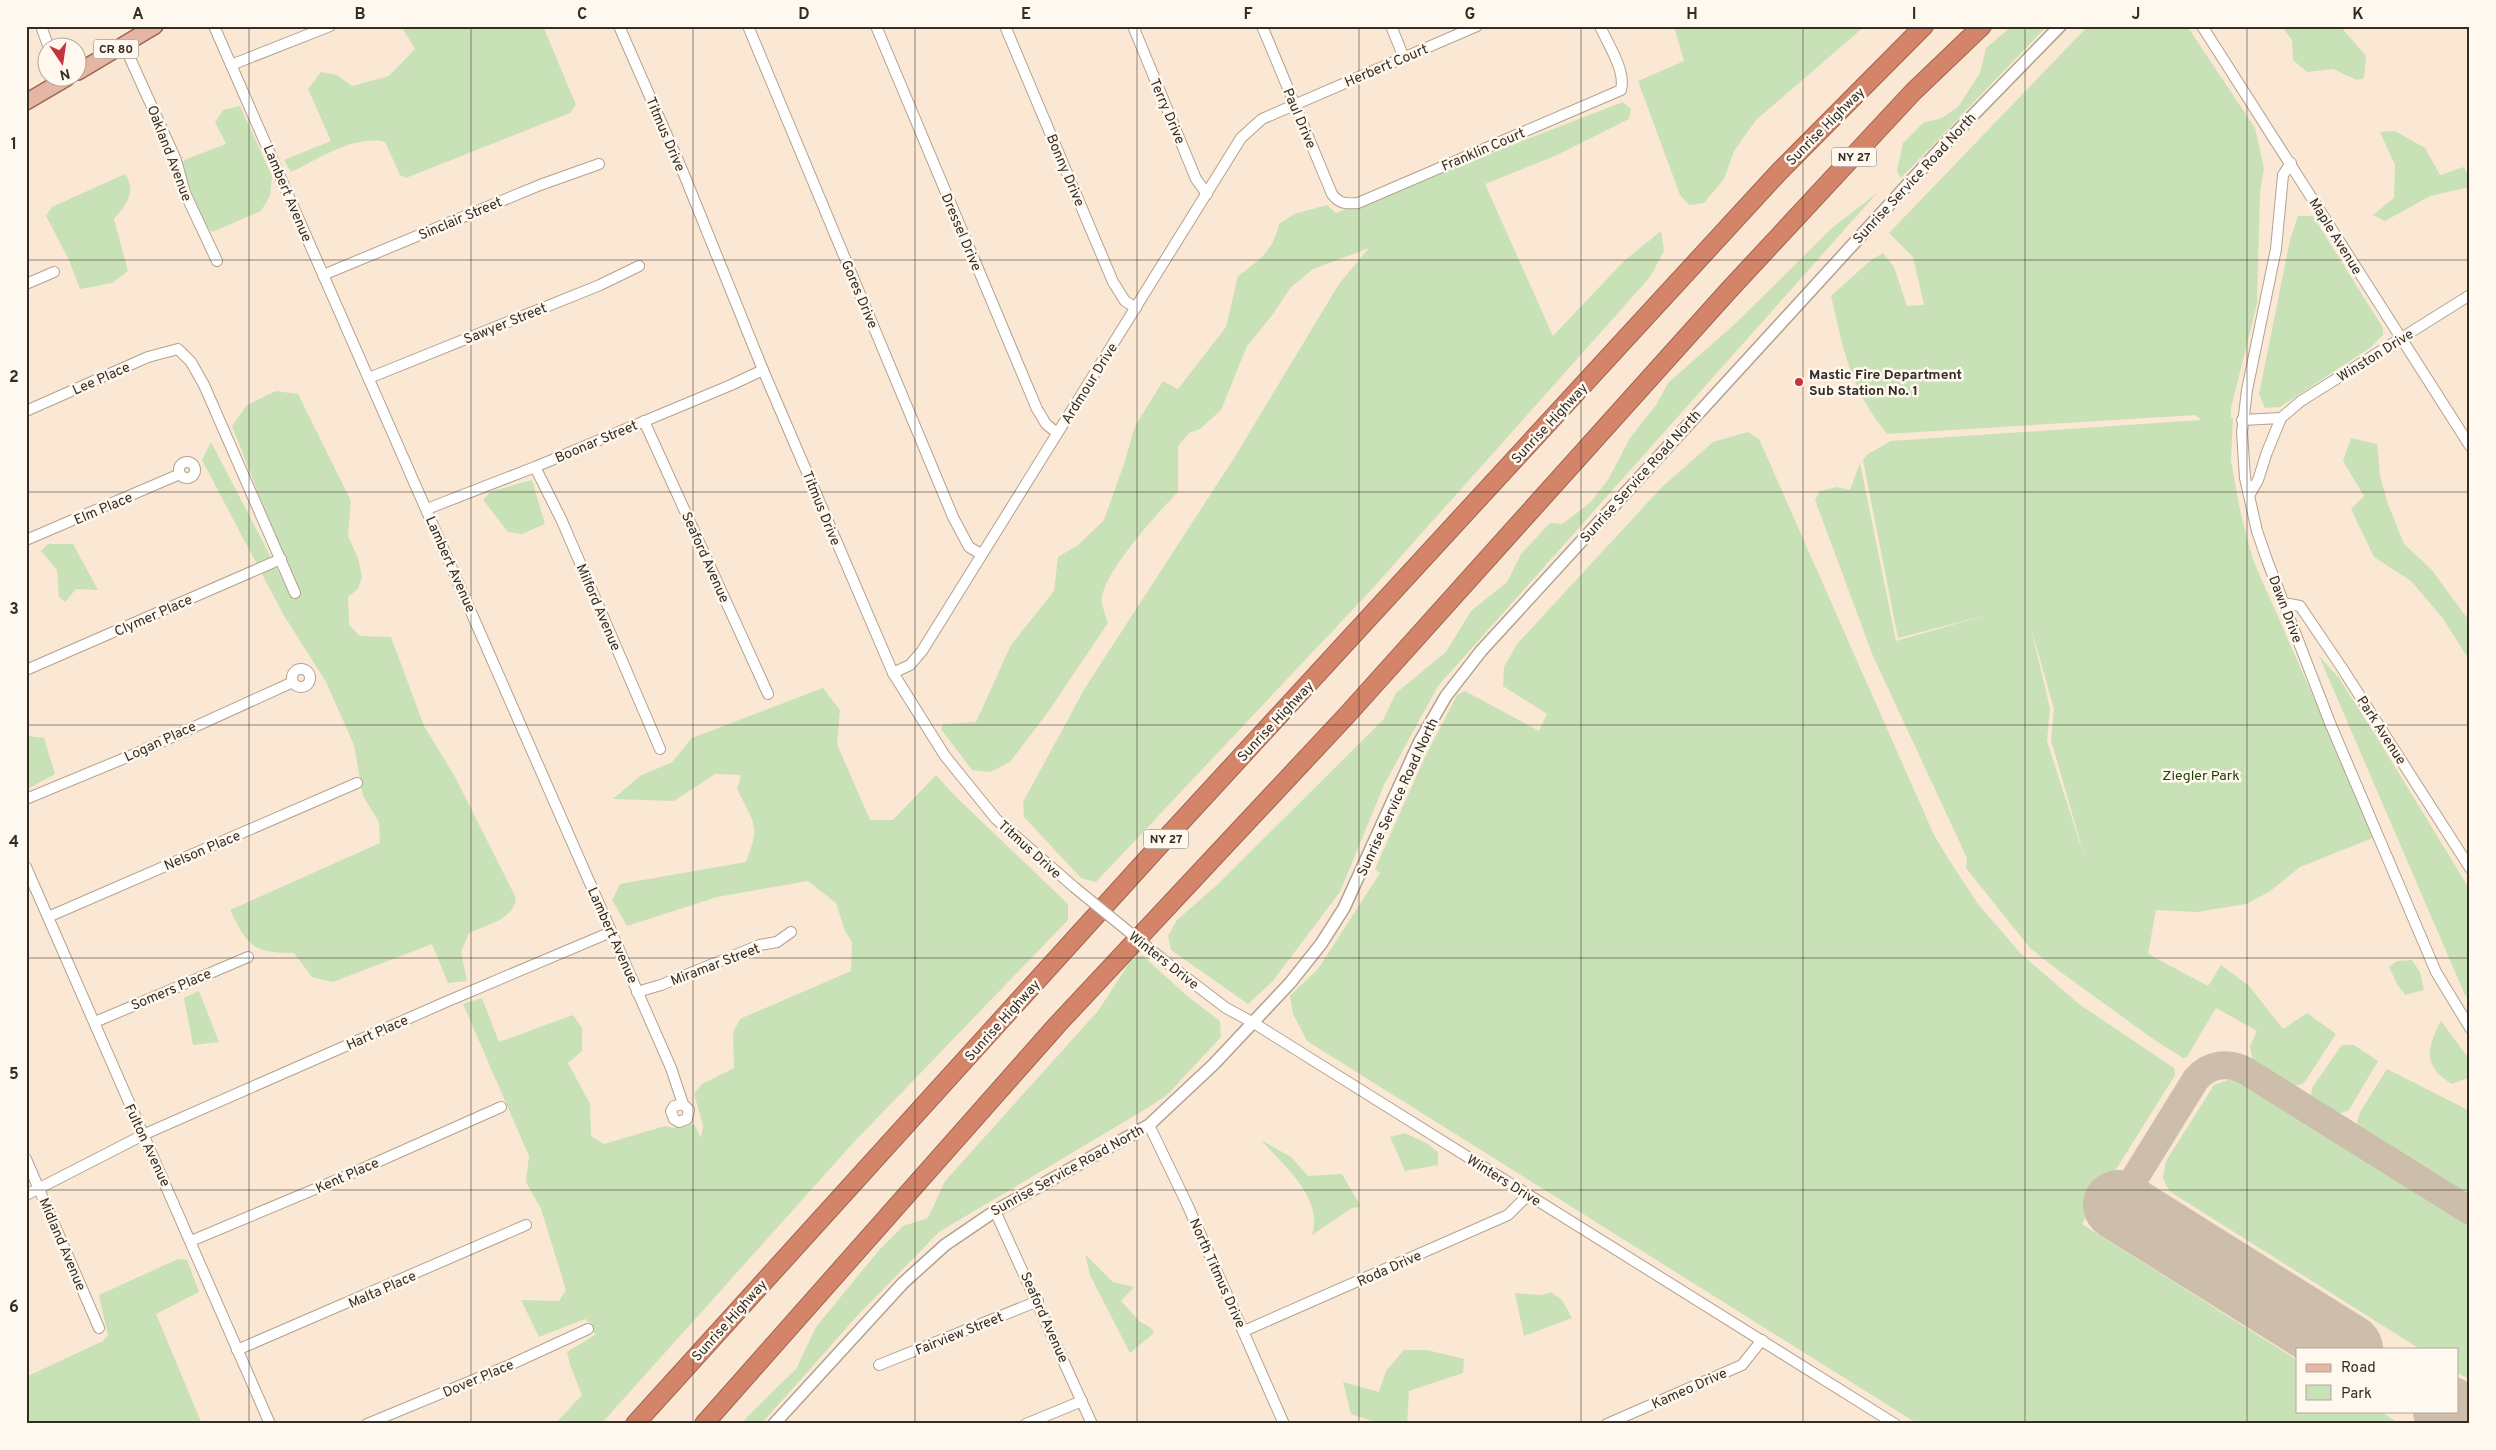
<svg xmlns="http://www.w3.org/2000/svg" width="2496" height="1450" font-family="Overpass,sans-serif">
<rect width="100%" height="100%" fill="#fae8d4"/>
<g fill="#c9e1b7" fill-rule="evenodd">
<path d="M401,26H543L576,105L570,113L406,178L400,175L385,142C354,134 319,159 291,172L284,160L331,141L308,89L321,72L337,75L352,86L389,76L415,49Z"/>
<path d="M1674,26H1865L1756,120L1734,151L1724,179L1704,203L1689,205L1680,195L1638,81L1684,61Z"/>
<path d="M2012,26H2047L1901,178L1897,171L1903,143L1923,123L1942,118L1958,107L1980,73L1986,48Z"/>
<path d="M2088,26H2187L2255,128L2264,168L2260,192L2257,304L2231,408V418H2233L2231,461L2241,515L2253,560L2375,837L2300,867L2269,892L2246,904L2197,912L2156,910L2148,954L2208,986L2221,965L2249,986L2283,1029L2307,1013L2336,1034L2304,1083C2287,1093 2267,1073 2253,1064L2250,1046L2257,1031L2216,1008L2187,1057L2183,1058L2153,1039L2055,968L2030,948L1966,868L1967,858L1873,656L1815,500L1820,491L1837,487L1850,490L1860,463L1896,641L1987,615L1898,638L1863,460L1868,454L1891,441L2201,420L2196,415L1887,434C1850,388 1844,352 1831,296L1871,260L1883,253L1894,267L1907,306L1924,305L1913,257L1889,233ZM2030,624L2054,709L2051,740L2086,862L2047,741L2050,708Z"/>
<path d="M2281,26H2340L2366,56L2364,78L2357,80L2333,69L2307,72L2293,60L2292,40Z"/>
<path d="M1623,102L1631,109L1629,119L1557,155L1485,184L1553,336L1624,261L1661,231L1664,251L1650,277L1372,589L1096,882L1081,878L1024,817L1023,802L1085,688L1236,455L1339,284L1369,248L1313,269L1291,287L1273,314L1247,346L1221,410L1200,429L1189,433L1178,446V492C1158,512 1106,570 1102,597C1101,605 1106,616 1108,623L1048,712L1010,762L990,772L972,770L941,729L943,724L976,722L1011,645L1054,591L1058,557L1078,545L1104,520L1124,464L1135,426L1163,381L1178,389L1226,327L1238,276C1259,260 1273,252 1279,224L1294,214L1327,205L1336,213Z"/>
<path d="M240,106L272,176L270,196L261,211L212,232L205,224L181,170L184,160L226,144L215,122L223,110Z"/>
<path d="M2395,131L2425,148L2440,175L2464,167L2470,179V187L2430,196L2385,221L2373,215L2394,198L2395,165L2380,132Z"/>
<path d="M125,174C137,192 126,205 114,219L128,271L112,283L80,289L68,258L46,216L52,207Z"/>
<path d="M1877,193L1438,686L1384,785L1340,892L1272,982L1248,1004L1171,950L1168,936L1177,920L1217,885L1383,720L1396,693L1446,652L1471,611L1507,582L1521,554L1550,523L1562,524L1590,503L1608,480L1630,438L1656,405L1668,383L1736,323L1832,228Z"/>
<path d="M2298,216H2313L2383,328V335L2370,348L2280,407L2265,408L2259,394L2290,240Z"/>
<path d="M276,391L298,394L351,501L348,536L358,558L362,577L358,589L348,597L349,625L360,636L391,637L424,726L454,775L516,898C514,919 487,925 469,933L461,952L467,981L448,983L432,944L333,982L312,977L294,953C252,953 248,946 230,910L380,843L379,822L363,796L354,745L326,682L283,614L202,460L211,442L288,590L285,561L232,426L247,405Z"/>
<path d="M1748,432L1759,439L1934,835L1949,860L1978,904L2021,954L2079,1004L2174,1068L2175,1075L2082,1224L2297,1360V1411H2380L2400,1424H1918L1307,1041L1293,1014L1290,996L1318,969L1380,873L1375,869L1424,759L1457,695L1465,691L1539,731L1547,714L1503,686L1504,667L1517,644L1661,488L1713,442Z"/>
<path d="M2351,438L2377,444L2380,476L2388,504L2404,544L2431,569L2470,622V661L2442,617L2411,581L2374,557L2351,509L2364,496L2343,461Z"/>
<path d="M532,480L545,524L522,534L508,532L483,500L490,492Z"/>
<path d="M48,544H73L98,590L76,589L65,602L59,597L57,570L41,551Z"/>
<path d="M2319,656L2339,678L2381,744L2470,890V1000L2465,995Z"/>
<path d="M823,688L840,710L837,744L870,820H893L936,775L954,795L1068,904V920L854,1142L601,1424H555L582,1395L570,1365L567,1352L595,1335L592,1324L585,1319L539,1337L521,1300L559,1301L566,1290L541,1209L526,1182L529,1156L463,1004L482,998L499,1042L573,1015L582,1028V1051L568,1063L590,1104L591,1136L604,1144L665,1126L674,1128L694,1124L701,1138L703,1125L694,1094L702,1084L734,1068L733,1032L740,1019L851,971L852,942L845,931L836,903L808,881L717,897L627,926L612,900L620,884L746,862C761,824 754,824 737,789L741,775L715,774L674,801L613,799L640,776L672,762L692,738Z"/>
<path d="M28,736L44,738L55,774L26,790V737Z"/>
<path d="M1142,955L1186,995L1220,1021L1221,1037L1167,1095L1149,1107L939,1232L857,1316L761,1424H742L747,1417L796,1369L816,1327L880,1249L903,1226L928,1218L945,1181L1098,1011L1131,960Z"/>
<path d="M2412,960L2420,972L2424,990L2405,995L2397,984L2389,967L2397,961Z"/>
<path d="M199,991L219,1042L193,1045L184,998Z"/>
<path d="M2441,1021L2470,1060L2467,1078L2452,1084C2423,1067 2426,1048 2441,1021Z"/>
<path d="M2345,1045H2354L2378,1061L2349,1110C2333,1119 2320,1107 2311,1095L2312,1088L2341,1046Z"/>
<path d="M2387,1069L2470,1111V1198L2362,1131L2357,1122L2360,1112Z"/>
<path d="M2228,1080L2246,1081L2470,1223V1380L2457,1372V1349H2420L2169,1191L2163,1178L2166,1161L2214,1085Z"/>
<path d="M1405,1133L1426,1143L1438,1152V1165L1405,1171L1390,1137Z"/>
<path d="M1261,1140L1291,1157L1308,1176L1342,1174L1361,1207L1352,1208L1312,1235C1324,1198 1283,1165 1261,1140Z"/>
<path d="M1085,1254L1113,1282L1134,1287L1121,1301L1139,1321L1151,1328L1154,1333L1130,1353L1090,1275Z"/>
<path d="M178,1259L187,1260L199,1292L156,1314L202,1424H26V1377L103,1341L108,1335L99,1295Z"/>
<path d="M1551,1292L1562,1300L1572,1318L1524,1336L1515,1293L1542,1295Z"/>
<path d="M1404,1350H1427L1464,1359L1463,1373L1409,1391L1407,1424H1381L1351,1414L1343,1382L1379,1392L1386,1371Z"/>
</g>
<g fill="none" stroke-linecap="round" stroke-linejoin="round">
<path stroke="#cdbeac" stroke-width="28" d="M2118,1205L2196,1079C2209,1064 2229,1061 2246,1071L2470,1211"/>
<g stroke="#cdbeac" stroke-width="70">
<path d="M2118,1205L2348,1349"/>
<path d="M2448,1411L2469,1424"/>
</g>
<g stroke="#b2a28f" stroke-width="12">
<g id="minor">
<path d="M41,26L49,48"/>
<path d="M214,26L671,1068L683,1104L689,1110L687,1119L679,1122L674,1119L671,1111L674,1106L683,1104"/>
<path d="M619,26L683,172L763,370L893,673L945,756L996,819L1074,887"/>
<path d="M748,26L953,517L969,547L981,554"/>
<path d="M876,26L1037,409L1046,424L1057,433"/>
<path d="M1005,26L1113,282L1125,301L1136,308"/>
<path d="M1133,26L1196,179L1207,194"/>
<path d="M1262,26L1332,194C1339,204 1347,204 1358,203L1621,90C1626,70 1608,45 1600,26"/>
<path d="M1391,26L1404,58"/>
<path d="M2202,26L2470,446"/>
<path d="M124,45L176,160L185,193L217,261"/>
<path d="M231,65L330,26"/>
<path d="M2291,163L2283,175L2276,249L2247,390L2242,432L2245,478L2257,531L2267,560L2330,723L2436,972L2470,1028"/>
<path d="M323,275L540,185L599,164"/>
<path d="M26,284L54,272"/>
<path d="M369,378L600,285L639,266"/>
<path d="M26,411L148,357L178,349L191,362L204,385L295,593"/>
<path d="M2242,420L2281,418"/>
<path d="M644,421L768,694"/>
<circle cx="187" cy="470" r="8"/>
<path d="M535,467L562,521L660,749"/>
<path d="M2250,494L2258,480L2267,452L2281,418L2301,401L2470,295"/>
<path d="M427,509L535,467L731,385L763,370"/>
<path d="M26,540L180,474"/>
<path d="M2284,603L2300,606L2342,668L2470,868"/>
<circle cx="301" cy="678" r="9"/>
<path d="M26,670L281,559"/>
<path d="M893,673L910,665L922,651L1241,138L1262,119L1477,26"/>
<path d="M26,799L137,753L293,682"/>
<path d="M26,867L270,1424"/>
<path d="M48,917L357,783"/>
<path d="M1167,963L1226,1008L1252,1022L1895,1424"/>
<path d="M637,992L661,985L760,945L777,942L791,932"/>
<path d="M95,1022L248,957"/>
<path d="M1149,1125L1187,1204L1284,1424"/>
<path d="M26,1159L99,1328"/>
<path d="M26,1195L145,1134L448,1001L611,932"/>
<path d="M995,1211L1092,1424"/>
<path d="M191,1241L339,1179L501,1107"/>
<path d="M1244,1331L1508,1215L1528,1195"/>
<path d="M237,1350L526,1225"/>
<path d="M879,1365L1038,1301"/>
<path d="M367,1424L512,1364L588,1329"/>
<path d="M1026,1424L1082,1401"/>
<path d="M1607,1424L1742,1365L1762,1340"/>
</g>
</g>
<g stroke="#b2a28f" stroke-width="14">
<path id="tertiary" d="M774,1424L903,1283L945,1245L995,1211L1149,1125L1214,1064L1290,983L1321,944L1344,908L1419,743L1446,696L1481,651L1942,147L2060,26"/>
</g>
<g stroke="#9c6651" stroke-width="18">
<g id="primary">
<path d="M78,72L155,26"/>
<path d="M26,102L67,78"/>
</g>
</g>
<g stroke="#9c6651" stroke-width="20">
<g id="motorway">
<path d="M635,1424L1158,847L1778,173L1924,26"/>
<path d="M704,1424L1057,1025L1347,715L1729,290L1913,92L1982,26"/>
</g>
</g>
<use href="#minor" stroke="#fff" stroke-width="10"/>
<use href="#tertiary" stroke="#fff" stroke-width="11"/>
<use href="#primary" stroke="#e5b5a5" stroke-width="15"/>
<use href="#motorway" stroke="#d48469" stroke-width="18"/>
<g stroke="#b2a28f" stroke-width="12" stroke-linecap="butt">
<path id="minor-bridge" d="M1074,887L1167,963"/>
</g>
<use href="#minor-bridge" stroke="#fff" stroke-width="10"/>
</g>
<path fill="none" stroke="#332d25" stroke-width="1" stroke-opacity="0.55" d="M249,26V1424M471,26V1424M693,26V1424M915,26V1424M1137,26V1424M1359,26V1424M1581,26V1424M1803,26V1424M2025,26V1424M2247,26V1424M26,260H2470M26,492H2470M26,725H2470M26,958H2470M26,1190H2470"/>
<circle fill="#c3343b" stroke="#fff8ef" stroke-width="2" cx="1799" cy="382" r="5"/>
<g text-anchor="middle" stroke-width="5" stroke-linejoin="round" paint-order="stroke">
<g fill="#fff8ef" stroke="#706a62" stroke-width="1">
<rect x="93.5" y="39.5" width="45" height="19" rx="4"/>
<rect x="1831.5" y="147.5" width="45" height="19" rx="4"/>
<rect x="1143.5" y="829.5" width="45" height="19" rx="4"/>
</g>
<g font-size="12" font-weight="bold" fill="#332d25">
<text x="116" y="53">CR 80</text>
<text x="1854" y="161">NY 27</text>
<text x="1166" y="843">NY 27</text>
</g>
<g font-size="14" fill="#332d25" stroke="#fff8ef">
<text transform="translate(1386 65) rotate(-23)" y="5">Herbert Court</text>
<text transform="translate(1168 111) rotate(67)" y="5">Terry Drive</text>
<text transform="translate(1300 118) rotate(67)" y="5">Paul Drive</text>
<text transform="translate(1825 126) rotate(-45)" y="5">Sunrise Highway</text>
<text transform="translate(666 134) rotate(67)" y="5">Titmus Drive</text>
<text transform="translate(1483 149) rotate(-23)" y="5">Franklin Court</text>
<text transform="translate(170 153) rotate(69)" y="5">Oakland Avenue</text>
<text transform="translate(1066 170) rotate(67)" y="5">Bonny Drive</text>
<text transform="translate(1914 178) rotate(-47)" y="5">Sunrise Service Road North</text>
<text transform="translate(288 193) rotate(67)" y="5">Lambert Avenue</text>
<text transform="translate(460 218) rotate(-23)" y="5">Sinclair Street</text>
<text transform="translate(962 232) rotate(67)" y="5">Dressel Drive</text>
<text transform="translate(2336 236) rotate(58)" y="5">Maple Avenue</text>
<text transform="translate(860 294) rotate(67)" y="5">Gores Drive</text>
<text transform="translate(505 323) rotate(-22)" y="5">Sawyer Street</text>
<text transform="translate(2375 355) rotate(-32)" y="5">Winston Drive</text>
<text transform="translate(101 378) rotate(-24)" y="5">Lee Place</text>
<text transform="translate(1089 383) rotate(-58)" y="5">Ardmour Drive</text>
<text transform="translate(1549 423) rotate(-47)" y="5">Sunrise Highway</text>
<text transform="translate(596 441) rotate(-23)" y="5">Boonar Street</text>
<text transform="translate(1640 476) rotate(-48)" y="5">Sunrise Service Road North</text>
<text transform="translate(103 508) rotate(-23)" y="5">Elm Place</text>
<text transform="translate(822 508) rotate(68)" y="5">Titmus Drive</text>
<text transform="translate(706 557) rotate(66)" y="5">Seaford Avenue</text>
<text transform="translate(451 564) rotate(66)" y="5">Lambert Avenue</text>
<text transform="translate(599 607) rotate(67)" y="5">Milford Avenue</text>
<text transform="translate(2286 609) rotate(69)" y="5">Dawn Drive</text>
<text transform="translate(153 615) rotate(-24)" y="5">Clymer Place</text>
<text transform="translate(1275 721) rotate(-47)" y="5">Sunrise Highway</text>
<text transform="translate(2382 730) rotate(57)" y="5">Park Avenue</text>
<text transform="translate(160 741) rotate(-25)" y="5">Logan Place</text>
<text transform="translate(1397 797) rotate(-65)" y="5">Sunrise Service Road North</text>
<text transform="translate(1030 849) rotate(42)" y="5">Titmus Drive</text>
<text transform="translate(202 850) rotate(-23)" y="5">Nelson Place</text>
<text transform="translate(613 935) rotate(66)" y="5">Lambert Avenue</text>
<text transform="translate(1164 960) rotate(38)" y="5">Winters Drive</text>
<text transform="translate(715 964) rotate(-21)" y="5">Miramar Street</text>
<text transform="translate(171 989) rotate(-23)" y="5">Somers Place</text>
<text transform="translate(1002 1020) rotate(-48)" y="5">Sunrise Highway</text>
<text transform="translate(377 1032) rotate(-24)" y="5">Hart Place</text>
<text transform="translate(148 1145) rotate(65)" y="5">Fulton Avenue</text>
<text transform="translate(1067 1170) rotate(-29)" y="5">Sunrise Service Road North</text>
<text transform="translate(347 1175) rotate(-24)" y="5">Kent Place</text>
<text transform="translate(1504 1180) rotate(32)" y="5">Winters Drive</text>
<text transform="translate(63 1244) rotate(67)" y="5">Midland Avenue</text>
<text transform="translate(1389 1268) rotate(-24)" y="5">Roda Drive</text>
<text transform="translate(1218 1273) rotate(66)" y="5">North Titmus Drive</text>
<text transform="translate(382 1289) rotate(-24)" y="5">Malta Place</text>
<text transform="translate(1045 1317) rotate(66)" y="5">Seaford Avenue</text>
<text transform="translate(729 1320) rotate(-48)" y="5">Sunrise Highway</text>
<text transform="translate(959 1333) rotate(-22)" y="5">Fairview Street</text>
<text transform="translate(478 1378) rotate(-23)" y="5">Dover Place</text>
<text transform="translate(1689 1388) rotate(-24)" y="5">Kameo Drive</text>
</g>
<g font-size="14" font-weight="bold" fill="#332d25" stroke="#fff8ef" text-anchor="start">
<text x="1809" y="379">Mastic Fire Department<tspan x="1809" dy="16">Sub Station No. 1</tspan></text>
</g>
<g font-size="14" fill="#243e0a" stroke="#fff8ef">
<text x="2201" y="780">Ziegler Park</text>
</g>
</g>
<rect width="2496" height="1450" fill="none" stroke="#fff8ef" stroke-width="55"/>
<rect x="2296" y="1348" width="162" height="65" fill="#fff8ef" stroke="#ada79e"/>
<rect x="2306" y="1364" width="25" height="8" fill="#e5b5a5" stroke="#ada79e"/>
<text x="2341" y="1372" font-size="15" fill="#332d25">Road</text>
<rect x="2306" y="1385" width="25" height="15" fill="#c9e1b7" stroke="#ada79e"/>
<text x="2341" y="1398" font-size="15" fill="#332d25">Park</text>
<g transform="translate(62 62) rotate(167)"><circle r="24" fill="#fff8ef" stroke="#ada79e"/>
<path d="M0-4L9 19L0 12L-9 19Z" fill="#c3343b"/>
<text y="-8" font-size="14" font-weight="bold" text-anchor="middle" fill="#332d25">N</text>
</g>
<rect x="28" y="28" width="2440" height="1394" fill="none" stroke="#332d25" stroke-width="2"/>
<g font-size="16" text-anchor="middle" font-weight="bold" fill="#332d25">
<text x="138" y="19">A</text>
<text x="360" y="19">B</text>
<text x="582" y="19">C</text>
<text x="804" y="19">D</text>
<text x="1026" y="19">E</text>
<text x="1248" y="19">F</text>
<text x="1470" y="19">G</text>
<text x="1692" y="19">H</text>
<text x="1914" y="19">I</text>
<text x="2136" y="19">J</text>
<text x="2358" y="19">K</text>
<text x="14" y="149">1</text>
<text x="14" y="382">2</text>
<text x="14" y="614">3</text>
<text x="14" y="847">4</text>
<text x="14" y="1079">5</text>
<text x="14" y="1312">6</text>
</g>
</svg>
